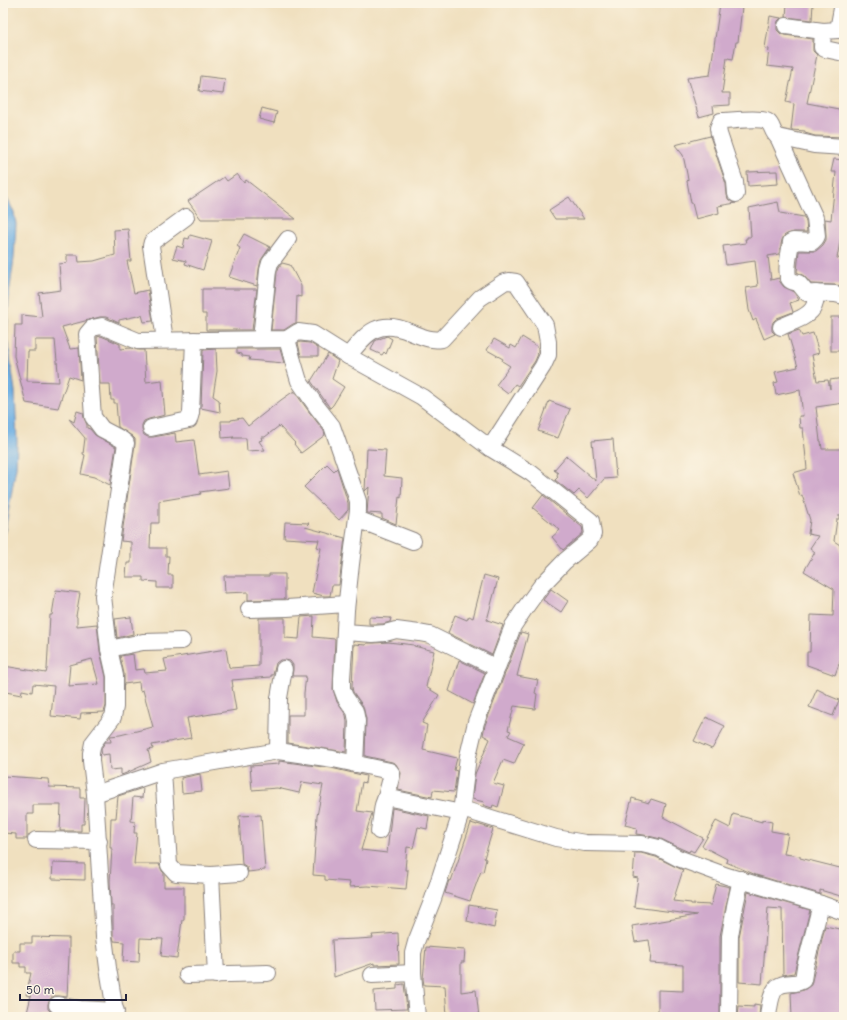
<svg xmlns="http://www.w3.org/2000/svg" width="847" height="1020" font-family="Delius,sans-serif">
<rect width="100%" height="100%" fill="#fcf5e5"/>
<filter id="ink" filterUnits="userSpaceOnUse"><feTurbulence type="fractalNoise" baseFrequency=".025" numOctaves="2"/><feDisplacementMap in="SourceGraphic" scale="8" xChannelSelector="R" yChannelSelector="G"/><feConvolveMatrix kernelMatrix="1 2 1 2 8 2 1 2 1" color-interpolation-filters="sRGB"/></filter>
<filter id="wash" filterUnits="userSpaceOnUse"><feTurbulence type="fractalNoise" baseFrequency=".012" numOctaves="4" result="noise"/><feDisplacementMap in="SourceGraphic" scale="16" xChannelSelector="R" yChannelSelector="G"/><feGaussianBlur stdDeviation="0.9" result="paint"/><feColorMatrix in="noise" values="0 0 0 0 0 0 0 0 0 0 0 0 0 0 0 0 0 1.4 0 .05"/><feComposite in="paint" operator="in"/></filter>
<g filter="url(#wash)">
<rect width="100%" height="100%" fill="#f0e0bf"/>
<path fill="#70b0e4" stroke="#496990" d="M3,192L10,204L14,213L16,224L14,258L9,295L7,337L15,391L17,443L16,467L3,542Z"/>
<g id="blocks">
<g fill="#d0aacc" fill-rule="evenodd">
<path d="M720,3H739L738,6L742,7L738,42H736L733,59L727,58L722,93H730V105L713,106L714,113L699,117L687,78L710,75Z"/>
<path d="M787,3H813L812,20L786,17Z"/>
<path d="M770,16L781,18L778,21L777,25V30L781,34L785,35L813,39V51L817,55L807,103L844,110V137L815,136L805,133V131L791,130L794,104L786,102L793,69L767,66L769,49L765,48Z"/>
<path d="M201,76L225,79L223,94L199,91Z"/>
<path d="M262,108L277,112L274,123L259,119Z"/>
<path d="M710,136L726,184L727,195L728,199L732,202L736,203L718,206L719,213L696,219L692,203H691L687,181L688,180L687,174L683,155L675,145Z"/>
<path d="M834,159L844,160V220L837,258L844,259V286L835,285L811,284L804,276L797,272L799,251H816L823,245L826,240V235L825,219L831,220L836,172H831Z"/>
<path d="M777,171L778,184L748,186L747,172Z"/>
<path d="M237,174L244,183L246,180L296,219H201L188,201L224,177L227,181Z"/>
<path d="M569,197L584,219H555L549,210Z"/>
<path d="M778,202L780,213L804,217L806,221L807,232H794L787,234L784,236L782,240L779,254L768,256L771,280L779,278L780,282L784,287L793,291L799,300L790,303L793,312L777,318L773,322L772,326V331L775,334L764,339L756,319L753,321L749,310L746,288L758,286L755,261L726,265L723,246L746,243L745,239H747V237H751L749,208Z"/>
<path d="M128,229L131,261H127L134,293L148,290L153,321L144,322L142,315L119,320V323L106,317H100L62,327L70,349L79,348L81,380L69,376L58,408L26,403L14,356L15,325H22V315L42,317L39,293L61,290L59,264L67,263V255H78L79,262L94,261L115,255L114,230ZM35,340H55L59,382L27,381L28,351H35Z"/>
<path d="M244,234L270,247L261,260L259,269L257,286L229,277L240,248L237,246Z"/>
<path d="M190,235L212,241L203,270L185,264L186,261L173,258L177,246L183,248L185,238L189,239Z"/>
<path d="M282,263L290,265L301,286V297L297,296L296,323L293,324L284,330H271L277,272L279,267Z"/>
<path d="M202,289H257L252,330H206V314H202Z"/>
<rect x="831" y="317" width="13" height="34"/>
<path d="M799,330L802,336L813,333L819,353L812,355L817,381L828,380L830,389V380L844,378V403L816,407L820,441H821L822,449H843L842,471H844V514L839,515V519H837L834,541L840,545L844,581V650L835,675L807,665V652H810L811,615L833,616L834,589L804,571L815,552L810,548L818,536L808,534L810,520L802,495L800,496L793,473L807,469L803,428H800L799,416H803L800,390L776,395L774,383L778,382L775,372L798,367L788,334Z"/>
<path d="M101,336L120,344V349L131,348L138,350H144L146,382L162,380L165,415L149,419L144,421L142,425V430L144,435L148,437H153L175,433L176,442L194,440L199,475L227,471L229,488L200,492L201,494L159,501V523H151L150,548H166V556H169L168,575H173V588H157V582L143,581V577H126L127,563H131V542L121,541L135,444V439L132,436L118,427L116,403H114V400H111L110,384H100L97,337Z"/>
<path d="M387,336L392,339L386,354L384,352L382,355L371,350L375,341L379,339Z"/>
<path d="M522,337L538,347V352L537,353L538,354L535,361L518,386L515,384L508,394L496,385L510,366L502,361L503,359L487,350L494,339L510,348L511,345L516,348Z"/>
<path d="M300,342L310,343L318,348V356H301L298,343Z"/>
<path d="M216,349L217,371L213,396L219,400L220,412L201,408L203,350Z"/>
<path d="M237,349H280L284,363L249,360L250,357L242,356V354L237,353Z"/>
<path d="M328,354L338,361L332,379L344,387L333,405L330,408L311,381Z"/>
<path d="M294,391L310,413L324,431L325,435L301,453L294,444L295,443L279,426L265,437H261L262,440L259,441L265,450L247,451L246,438H232L234,437L222,438L221,421H231V420L242,418L248,426L281,400Z"/>
<path d="M549,401L570,409L558,438L538,431Z"/>
<path d="M77,411L83,413L84,418L87,425V428L90,429L95,435L116,447L110,485L94,477L81,474L85,455L83,454L85,438L69,419L74,422Z"/>
<path d="M613,439L616,478L604,479L588,498L579,490L574,495L555,480L558,477L557,475L558,473L554,470L566,456L596,481L592,441Z"/>
<path d="M367,449L386,450L384,476L402,478L401,498L399,497L396,524L382,518V514L367,513L369,487L365,491Z"/>
<path d="M327,464L334,471L337,468L348,503V510L339,520L322,504L304,487Z"/>
<path d="M543,495L582,527L583,532L582,534L563,550L552,537L560,530L533,508Z"/>
<path d="M285,522L309,523L305,527L345,538L339,585H332L330,596H324L312,593L321,548L317,547L319,540L284,538Z"/>
<path d="M269,574H285V599L248,600V592L225,593L224,576H269Z"/>
<path d="M484,575L498,579L487,620L503,625L492,655L448,633L455,615L467,620L469,616L473,618Z"/>
<path d="M551,589L568,601L561,612L543,600Z"/>
<path d="M56,590L80,593L76,616L77,617V626L97,624L100,651L106,677V706L104,712L81,713L80,719L51,716L54,686L33,684L32,692L22,690L21,695L6,692L8,679L3,678L4,666L46,673L47,669L50,615H52ZM92,659L99,684L68,686L70,665Z"/>
<path d="M314,616L313,637L335,639L333,689L337,702L346,715L347,722L346,752L288,743V715H304V693L306,676H292L293,670V665L290,661L285,660H280L276,663L273,675H271V677L232,680L233,687H232L236,710L187,718L191,738L152,745L153,749L148,750L151,762L124,774L121,775V769L110,770L109,754L102,755L101,750L102,747L105,742H111L110,736L120,735L153,727L143,690L140,691L139,682L124,684V674L120,656L133,654L135,670L144,669L145,673L167,671L164,659L226,649L229,667H230V668L259,666V618H285V638L299,639L301,617Z"/>
<path d="M131,617L133,634L117,638L115,619Z"/>
<path d="M369,617L391,618L390,622L383,624H369Z"/>
<path d="M521,632L528,634L517,676L538,680L535,693L537,694L535,709L514,706L508,730L511,731L508,736L524,743L514,764L503,760L493,783L504,786L498,807L493,805L492,808L483,805L484,802L472,799L475,774L490,739L483,735L485,725Z"/>
<path d="M388,642L414,645V646L434,651L426,687L439,695L422,723L427,725L423,750L457,758L454,770L457,771L454,792L433,790L432,797L398,790L401,773L396,764L392,762L365,756L366,719L363,706L353,692L352,687L354,644L366,645L367,643H374Z"/>
<path d="M459,660L485,673L473,704L449,691Z"/>
<path d="M817,689L827,694V695L839,700L833,716L809,707Z"/>
<path d="M706,717L725,726L712,749L694,741Z"/>
<path d="M279,761L331,768L366,776L365,783L362,782L357,811L372,813L361,850L387,853L392,808L429,816L427,829L418,827L413,848L407,847L405,870H408L406,889L368,886L349,887L350,882L325,880V876L313,875L317,816L323,785L302,782L299,793L277,788L252,790L250,766L279,764Z"/>
<path d="M200,774L202,791L182,793L181,778Z"/>
<path d="M3,776L48,779L49,787L80,788V798H85L84,824H81V831H60L61,805H33V814H27V839H16V834L3,833Z"/>
<path d="M143,788L142,798L133,797L131,821L135,822L134,833H137L134,864H159L162,871L164,873V887H184V919L182,920L177,958L161,956L163,939L140,938L139,962L123,961L124,942L114,941L113,936V905H111L110,881L112,848H110L111,818H116L118,796Z"/>
<path d="M632,798L649,803L651,799L666,804L663,817L703,838L694,852L690,850L689,852L682,849L661,839L644,835L636,834L637,828L625,825Z"/>
<path d="M733,814L762,822V820L772,822L771,831L788,834L784,854L800,856V858L844,869V897L820,890V894L756,875L726,862L727,859L702,846L716,821L730,828Z"/>
<path d="M261,815L265,870L248,872L247,867L242,864L239,816Z"/>
<path d="M471,823L477,825V824L493,829L484,858L486,859L483,872L481,871L470,901L445,893L449,880L451,881L456,867Z"/>
<path d="M635,853H641L656,857L674,866L683,870L673,901L691,903V904L711,905L716,884L730,887L720,936V1017H658V990L683,991V965L650,963L651,954L649,940L635,942L632,926L697,915L634,907L638,878L633,877Z"/>
<path d="M53,863L85,864V880L52,879Z"/>
<path d="M748,892L810,910L794,973L783,975L782,909L768,908L762,984L739,982V937Z"/>
<path d="M469,905L497,910L494,928L467,921Z"/>
<path d="M825,926L844,930V1017H792L791,993L804,990L811,985Z"/>
<path d="M398,933L399,964L374,965V963L334,977L332,940L358,939L373,938L372,935Z"/>
<path d="M32,937L69,938V956L67,997L59,996H54L50,999L48,1004V1009L51,1012L55,1014L65,1016V1017H26L31,996L26,995L31,973H26V967H20V963H13V951H20V943H32Z"/>
<path d="M426,947L465,950L464,962H461V992L476,990L479,1017H447L445,986L424,985L423,979Z"/>
<path d="M404,984L407,1009L375,1010L374,991L397,989V985Z"/>
<path d="M754,1004L760,1005L759,1017H738L739,1006L754,1007Z"/>
</g>
</g>
</g>
<g filter="url(#ink)">
<use href="#blocks" fill-opacity="0" stroke="#89817d" stroke-width="1"/>
<g fill="none" stroke-linecap="round" stroke-linejoin="round">
<g stroke="#89817d" stroke-width="18">
<g id="minor">
<path d="M786,26L823,31L838,30L843,3"/>
<path d="M823,31L822,47L825,49L844,53"/>
<path d="M778,137L815,218L817,236L816,238L812,242L793,241L791,242C790,250 784,275 790,280C792,282 796,282 798,283C802,286 803,290 807,293L835,294L844,296"/>
<path d="M736,194L735,182L719,134L718,128L721,121C730,121 762,117 768,122C773,126 772,133 778,137L814,145L844,147"/>
<path d="M781,327C791,322 810,317 814,306C816,302 815,298 816,293"/>
<path d="M261,339L268,270L270,263L288,239"/>
<path d="M287,339L293,361L299,381L317,407L332,426L358,501V510L356,525L351,564L346,610L344,649L342,678V689L345,697L355,711L357,721L355,764"/>
<path d="M165,340L151,246L152,242L186,217"/>
<path d="M348,356C367,333 378,318 410,332C421,336 429,341 442,339L480,298L504,282L509,281L516,282L545,325L548,342V355L543,366L490,448"/>
<path d="M151,428L189,420L191,413L194,340"/>
<path d="M357,519L413,541"/>
<path d="M249,609L287,608L346,604"/>
<path d="M345,632L373,634L385,633L396,630L419,633L430,635L497,668"/>
<path d="M109,649L143,642L182,641"/>
<path d="M278,751L279,698L284,669"/>
<path d="M163,771L169,865L176,873L211,875L216,975"/>
<path d="M95,794L163,771L278,751L333,759L390,771L392,774L386,797"/>
<path d="M462,809L556,838L585,843L642,844L659,848L678,858L727,876L821,904L844,912"/>
<path d="M379,831L383,805L386,797L461,813"/>
<path d="M36,840L99,841"/>
<path d="M211,875L239,873"/>
<path d="M187,975L268,973"/>
<path d="M372,975L413,973"/>
<path d="M57,1005L80,1009L116,1011"/>
<path d="M729,1015L730,936L735,906L741,879"/>
<path d="M116,1017L108,968L104,937L95,794L91,761V753L93,743L113,717L115,707V676L109,649L103,596L126,443L121,439L102,429L93,417L87,334L92,328L102,326L138,341L287,339L298,332L313,334L348,356L422,397L490,448L531,473L591,521L593,534L590,540L565,561L541,586L525,608L513,626L476,722L468,756L461,813L433,899L416,942L413,953V973L417,1017"/>
<path d="M768,1017C769,1008 771,988 781,985C788,982 797,985 803,980L805,967L821,904"/>
</g>
</g>
<use href="#minor" stroke="#fff" stroke-width="16"/>
</g>
</g>
<rect width="847" height="1020" fill="none" stroke="#fcf5e5" stroke-width="16"/>
<path d="M20 994v6h106v-6" fill="none" stroke="#22223b" stroke-width="2"/>
<text x="26" y="994" font-size="12" fill="#22223b" stroke="#fcf5e5" stroke-width="3" paint-order="stroke">50 m</text>
</svg>
